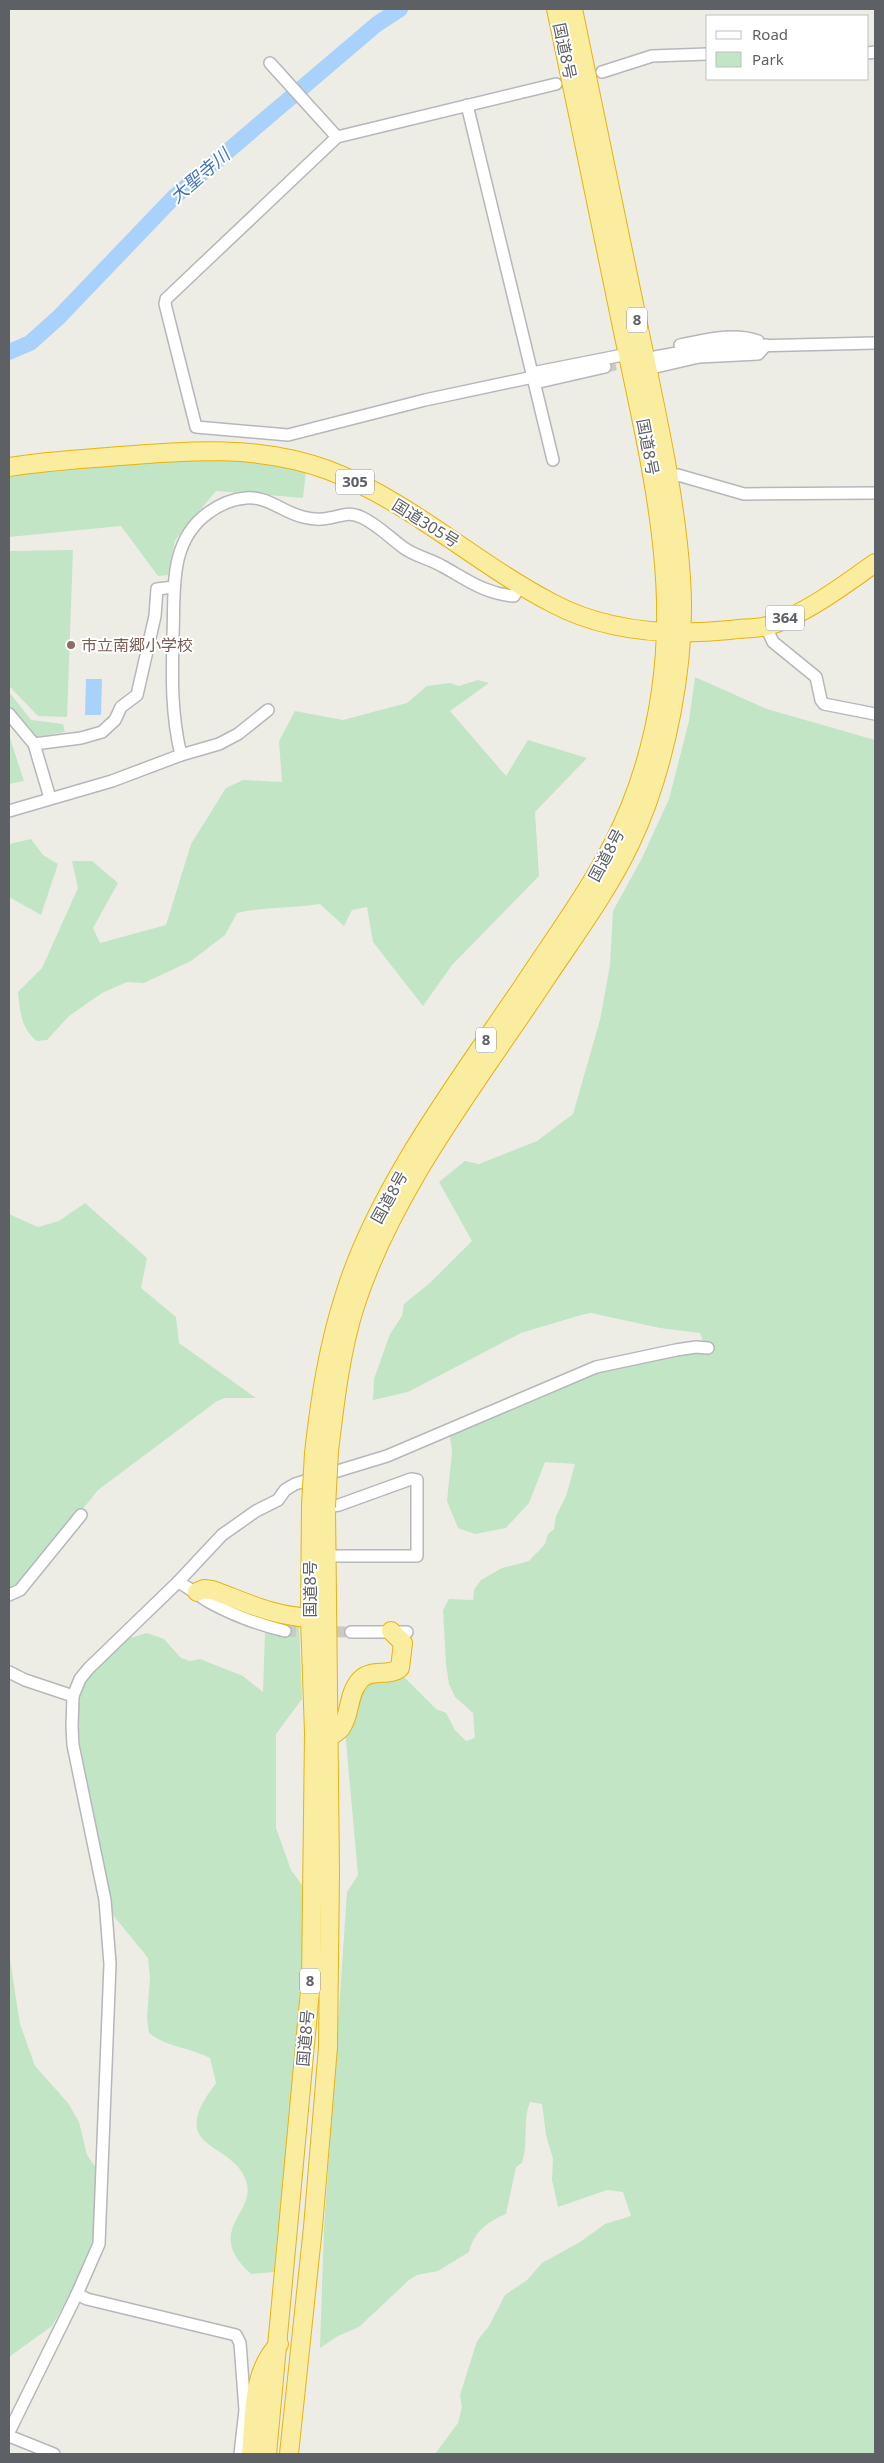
<svg xmlns="http://www.w3.org/2000/svg" width="884" height="2463" font-family="'Noto Sans','Noto Sans JP',sans-serif">
<rect width="100%" height="100%" fill="#eeede5"/>
<g fill="#c2e5c5">
<path d="M187,454L306,470L303,498L216,491L175,540L168,575L158,576L121,526L9,537V470Z"/>
<path d="M73,550L67,717L38,716L10,687L9,554L10,551Z"/>
<path d="M695,677L767,709L875,740V2454H435L458,2423L462,2407L460,2395L477,2341L489,2326L505,2295L527,2280L542,2263L580,2242L605,2224L631,2216L623,2192L607,2190L558,2207L552,2180L553,2159L546,2135L542,2104L530,2102C522,2123 529,2143 522,2163L516,2167L506,2214C487,2222 474,2232 469,2252L438,2271L417,2275L409,2280L359,2327L338,2336L320,2348L324,2228L347,1892L358,1875L345,1730L348,1715L370,1678L401,1674L436,1709L446,1713L455,1730L466,1741L475,1738L473,1713L455,1697L449,1684L446,1664L443,1610L449,1599L473,1600L474,1590L481,1580L502,1568L529,1561L545,1544L548,1534L554,1529L556,1516L566,1496L575,1464L545,1462L529,1503L506,1528L475,1534L458,1528L447,1501L452,1452L450,1437L494,1411L606,1367L703,1342L700,1333L660,1328L591,1313L581,1315L521,1333L408,1392L373,1400L374,1379L390,1334L402,1316L404,1304L431,1282L472,1241L439,1182L465,1161L479,1164L537,1141L573,1114L600,1020L610,965L613,911L642,858L669,799L689,721Z"/>
<path d="M478,680L489,683L450,711L506,776L528,740L587,758L535,812L539,876L452,965L423,1006L373,942L367,907L352,910L344,926L320,904C292,908 264,907 237,913L225,935L191,961L144,983L127,982L102,993L69,1016L47,1040L37,1041C21,1029 20,1011 18,992L42,968L78,888L72,861H92L118,883L93,928L100,943L166,925L191,844L226,788L243,780L282,782L279,741L295,711L343,720L407,703L427,686L450,683L459,686Z"/>
<path d="M9,692L31,720L63,724L65,732L36,737L9,709Z"/>
<path d="M9,735L24,781L9,784Z"/>
<path d="M31,839L43,855L58,864L41,915L9,897V844Z"/>
<path d="M85,1203L147,1258L141,1288L176,1317L179,1343L256,1398H225L217,1401L98,1490L21,1586L9,1592V1214L38,1227L59,1221Z"/>
<path d="M292,1622L299,1625L302,1699L276,1734V1828L291,1870L307,1892L296,2044L274,2272L251,2274C204,2231 254,2215 247,2184C236,2139 162,2154 216,2083L210,2058C188,2047 169,2048 149,2033L147,2018L150,1977L148,1958L113,1915L80,1744L77,1704L81,1687L93,1672L130,1638L147,1633L164,1639L181,1658L190,1661L200,1659L243,1676L263,1692L265,1631L287,1637Z"/>
<path d="M9,1953L20,2024L35,2066L68,2103L79,2122L87,2155L99,2172L94,2238L75,2286L52,2326L9,2357Z"/>
</g>
<path fill="#a8d1fb" d="M86,679H102L101,715H85Z"/>
<g fill="none" stroke-linecap="round" stroke-linejoin="round">
<path stroke="#a8d1fb" stroke-width="16" d="M9,352L30,343L59,317L174,197L377,24L400,9"/>
<g stroke="#cacac5" stroke-width="11" stroke-dasharray="11 5.5" stroke-linecap="butt">
<path d="M605,367L635,361"/>
<path d="M285,1631L351,1632"/>
</g>
<g stroke="#b5b7bb" stroke-width="14">
<g id="minor">
<path d="M868,53L875,52"/>
<path d="M270,63L337,137"/>
<path d="M602,72L652,56L708,54"/>
<path d="M467,105L553,460"/>
<path d="M680,345C705,340 734,332 758,341"/>
<path d="M655,357L710,347L875,343"/>
<path d="M647,369L699,357L758,354L766,345"/>
<path d="M532,373L628,354"/>
<path d="M533,377L425,400L288,435L196,427L165,304L166,299L337,137L556,84"/>
<path d="M535,383L605,367"/>
<path d="M669,478L678,475L744,494L875,493"/>
<path d="M766,627L773,642L816,677L821,700L824,704L875,714"/>
<path d="M9,714L34,744L50,798"/>
<path d="M34,744L81,738L102,732L115,720L121,707L137,695L155,616L157,589L174,587"/>
<path d="M181,755C171,714 172,676 173,635C175,591 168,542 208,513C219,505 232,499 246,498C268,496 282,512 303,517C311,519 321,520 329,518C342,516 348,511 361,517C377,524 390,538 404,548C415,556 430,559 442,566C466,579 485,594 514,596L521,584"/>
<path d="M9,811L112,781L181,755L219,744L238,734L268,710"/>
<path d="M326,1507L339,1505L411,1479L417,1480V1556H326"/>
<path d="M178,1582C190,1588 200,1597 211,1603C235,1616 260,1625 285,1631"/>
<path d="M9,1595L20,1590L81,1515"/>
<path d="M351,1632H407"/>
<path d="M9,1672L25,1680L73,1696"/>
<path d="M77,2294L87,2299L236,2335L240,2343L245,2410L240,2454"/>
<path d="M9,2432L77,2294L99,2244L110,1964L105,1900L73,1745L72,1726L73,1696L80,1679L89,1668L178,1582L222,1535L256,1511L278,1500L285,1490L295,1484L387,1456L596,1367L676,1350L696,1347L708,1348"/>
<path d="M9,2436L54,2454"/>
</g>
</g>
<g stroke="#e8b30b" stroke-width="20">
<g id="trunk">
<path d="M9,467C46,461 83,459 120,456C191,450 260,445 328,470C410,501 475,563 552,603C606,632 670,636 730,630C741,628 755,629 767,626C801,617 846,584 875,563"/>
<path d="M329,1451C335,1402 340,1354 355,1306C394,1187 476,1084 545,980C575,935 608,891 631,842C666,768 687,661 681,578C675,486 652,395 634,304C613,206 594,107 573,9"/>
<path d="M314,1453C320,1399 328,1346 345,1294C378,1187 460,1079 523,986C561,928 604,872 630,807C697,641 657,494 622,327C601,221 578,115 556,9"/>
<path d="M197,1592L204,1589L212,1590C248,1603 270,1615 310,1618"/>
<path d="M328,1738C332,1735 338,1732 341,1728C351,1715 347,1695 360,1680C371,1668 389,1677 400,1668L403,1643L391,1631"/>
<path d="M251,2454C255,2417 251,2372 279,2344"/>
<path d="M267,2454L311,1980L314,1733L310,1618L311,1505"/>
<path d="M289,2454L313,2227L328,2047L330,1872L326,1507"/>
</g>
</g>
<use href="#minor" stroke="#fff" stroke-width="11"/>
<use href="#trunk" stroke="#faeda0" stroke-width="18"/>
<g stroke="#e8b30b" stroke-width="20" stroke-linecap="butt">
<g id="trunk-bridge">
<path d="M311,1505L314,1453"/>
<path d="M326,1507L329,1451"/>
</g>
</g>
<use href="#trunk-bridge" stroke="#faeda0" stroke-width="18"/>
</g>
<circle fill="#8d6e63" stroke="#fff" stroke-width="2" cx="71" cy="645" r="5"/>
<g text-anchor="middle" stroke-width="4" stroke-linejoin="round" paint-order="stroke">
<g fill="#fff" stroke="#8e9093" stroke-width="1">
<rect x="627" y="307.5" width="20" height="25" rx="4"/>
<rect x="336" y="469.5" width="38" height="25" rx="4"/>
<rect x="766" y="605.5" width="38" height="25" rx="4"/>
<rect x="476" y="1027.5" width="20" height="25" rx="4"/>
<rect x="300" y="1968.5" width="20" height="25" rx="4"/>
</g>
<g font-size="15" font-weight="bold" fill="#5d6065">
<text x="637" y="325">8</text>
<text x="355" y="487">305</text>
<text x="785" y="623">364</text>
<text x="486" y="1045">8</text>
<text x="310" y="1986">8</text>
</g>
<g font-size="16" fill="#5d6065" stroke="#fff">
<text transform="translate(565 51) rotate(78)" y="6">国道8号</text>
<text transform="translate(648 447) rotate(79)" y="6">国道8号</text>
<text transform="translate(426 523) rotate(32)" y="6">国道305号</text>
<text transform="translate(606 855) rotate(-62)" y="6">国道8号</text>
<text transform="translate(389 1197) rotate(-61)" y="6">国道8号</text>
<text transform="translate(310 1589) rotate(-90)" y="6">国道8号</text>
<text transform="translate(305 2038) rotate(-85)" y="6">国道8号</text>
</g>
<g font-size="16" fill="#785e54" stroke="#fff" text-anchor="start">
<text x="81" y="651">市立南郷小学校</text>
</g>
<g font-size="18" font-style="italic" fill="#4876b5" stroke="#fff">
<text transform="translate(200 176) rotate(-41)" y="6">大聖寺川</text>
</g>
</g>
<rect width="884" height="2463" fill="none" stroke="#5d6065" stroke-width="20"/>
<rect x="706" y="15" width="162" height="65" fill="#ffffff" stroke="#bebfc1"/>
<rect x="716" y="31" width="25" height="8" fill="#ffffff" stroke="#bebfc1"/>
<text x="752" y="40" font-size="15" fill="#5d6065">Road</text>
<rect x="716" y="52" width="25" height="15" fill="#c2e5c5" stroke="#bebfc1"/>
<text x="752" y="65" font-size="15" fill="#5d6065">Park</text>
</svg>
